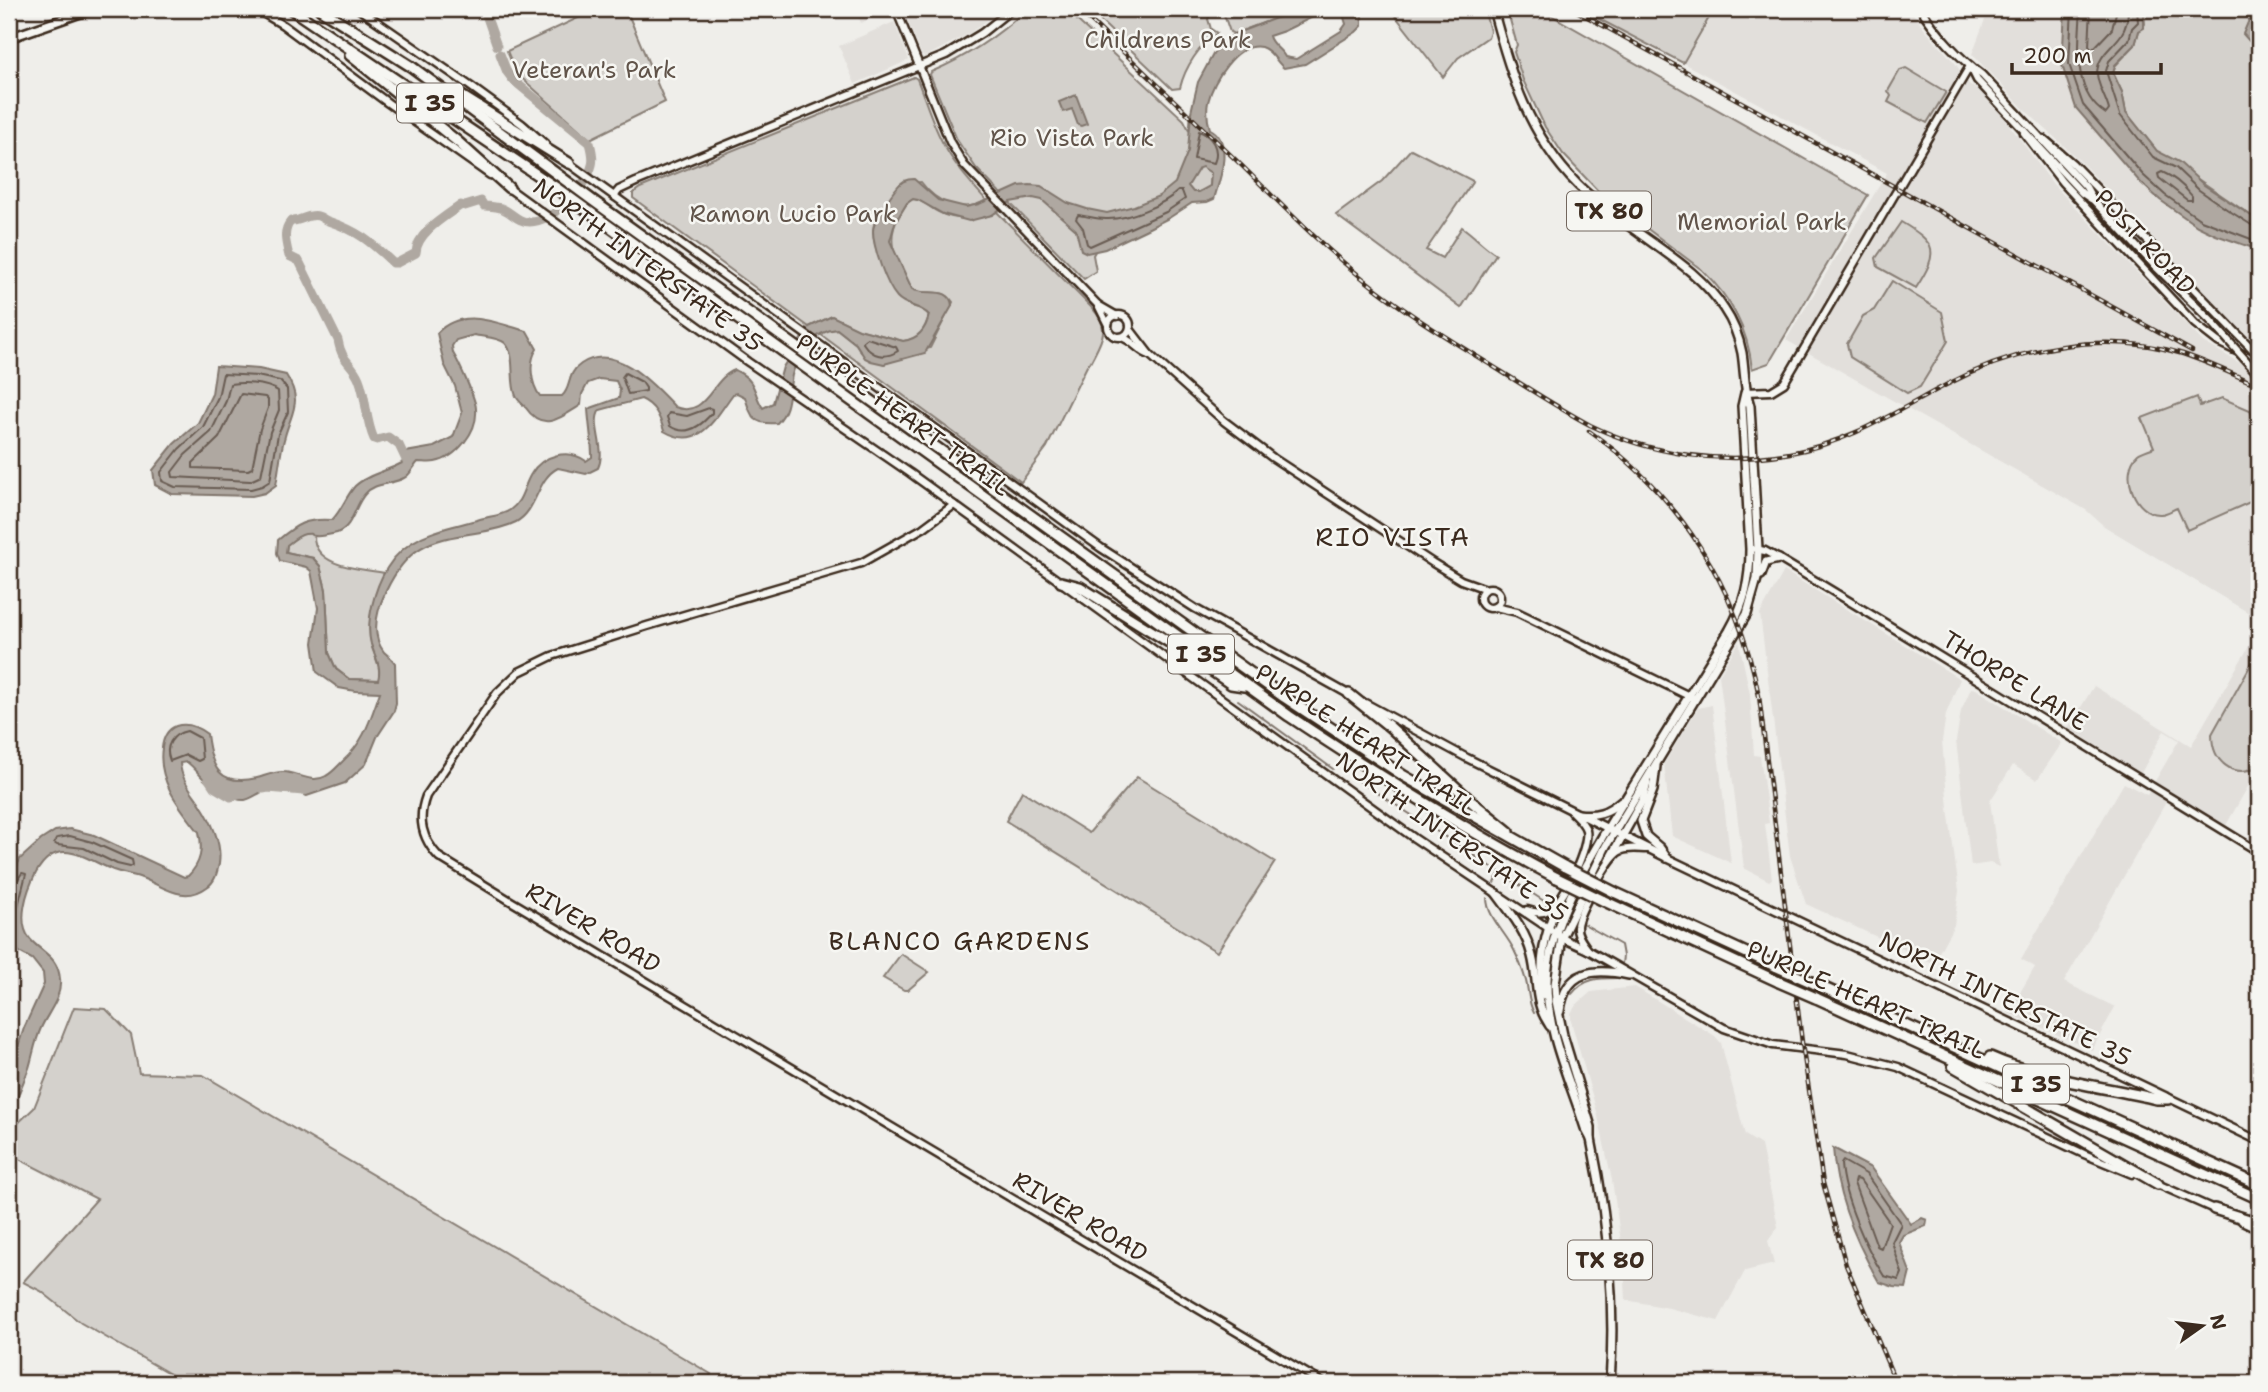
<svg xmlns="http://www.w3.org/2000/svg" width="2268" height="1392" font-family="'Shantell Sans',sans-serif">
<rect width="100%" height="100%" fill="#efeeea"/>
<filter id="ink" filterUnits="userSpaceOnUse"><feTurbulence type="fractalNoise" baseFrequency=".0143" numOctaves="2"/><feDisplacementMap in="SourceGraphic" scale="14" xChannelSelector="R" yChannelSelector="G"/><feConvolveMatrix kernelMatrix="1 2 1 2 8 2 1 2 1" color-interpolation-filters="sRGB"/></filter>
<g filter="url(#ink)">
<g fill="#e2dfdb">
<path d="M855,9H887L888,11L861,23Z"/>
<path d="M913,9H1003L968,34L925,57L922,56L904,12Z"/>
<path d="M1714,9H1910L1925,30L1955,63L1969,84L1979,91L2005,119L2053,184L2203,342L2259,374V619L2104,526L2086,510L1786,340L1887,173L1683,63Z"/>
<path d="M1989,9H2259V348L2078,159L2025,110L1972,54Z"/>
<path d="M894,22L909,60L855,84L839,46Z"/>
<path d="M1784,571L1960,679L1946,714L1942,741L1948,808L1959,891L1954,925L1933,963L1806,904L1790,856L1760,614Z"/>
<path d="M2259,629V777L2254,785L2250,783L2225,827L2170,795L2064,982L2115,1007L2092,1050L2008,1013L2035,967L2021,959L2124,783L2147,795L2179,740L2164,731L2141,773L2068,728L2094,686L2191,746Z"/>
<path d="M1739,642L1750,694L1754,755L1760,756L1769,823L1765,824L1772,879L1769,881L1744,868L1719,675Z"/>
<path d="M1971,688L1976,689L2062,743L2037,780L2013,765L1990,801L1999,867L1990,863L1971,866L1956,741L1961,711Z"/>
<path d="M1712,705L1720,770L1731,863L1672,836L1664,764L1698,708Z"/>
<path d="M1635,987L1715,1036L1721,1043L1745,1135L1761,1145L1778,1227L1768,1241L1774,1264L1745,1271L1718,1321L1669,1308L1626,1300L1624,1263L1612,1180L1597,1112L1571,1021V1013L1576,1005L1591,992Z"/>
</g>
<g fill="#d4d1cc" stroke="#887e75" stroke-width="2">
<path d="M597,9H626L665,102L590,139L516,73L507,51Z"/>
<path d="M1027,9H1065L1184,120L1211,173L1210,186L1205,190L1113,220L1093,255L1096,271L1084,279L976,168L957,140L930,75L931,72C967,57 999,35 1027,9Z"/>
<path d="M1088,9H1211L1212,12L1208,19L1211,29L1217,33C1199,46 1185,67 1180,88L1172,89Z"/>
<path d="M1222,9H1300L1234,34L1230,32Z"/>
<path d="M1390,9H1484L1490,31L1488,37L1458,58L1443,77Z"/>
<path d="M1507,9H1540L1868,195L1769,363L1752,369C1748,329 1731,298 1702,270L1600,193L1563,154L1545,127L1523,80L1514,52L1517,45Z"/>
<path d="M1580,9H1714L1683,63Z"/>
<path d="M2144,9H2245L2249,16L2257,50H2259V221L2157,151L2126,112L2122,92L2113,73L2115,66L2135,45L2139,31L2145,24Z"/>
<path d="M1906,68L1946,92L1927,123L1888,102L1891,96L1888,91L1900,70Z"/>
<path d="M914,77L917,79C926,101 933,126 945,147C956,167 971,183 986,200C963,214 937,204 921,182L900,184C892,195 881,208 875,221C865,247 897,286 911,306L923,309L929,315C925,330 920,339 903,341L858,329L832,316L809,327L633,198V193L640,188Z"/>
<path d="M1411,149L1473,181L1426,250L1442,258L1462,227C1475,236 1483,246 1496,254L1461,308L1336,215L1382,181Z"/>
<path d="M913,199C923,200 929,207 938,212C954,221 981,221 997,212L1092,308C1112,329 1101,341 1090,363L1088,364L1047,447L1021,482L820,334L826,330L837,329L856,344L861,352L884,364L930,348L953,302C943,286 925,297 912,289C899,263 883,244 899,216C903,209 906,203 913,199Z"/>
<path d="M1901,222C1938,244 1939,252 1916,288L1878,267L1876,258Z"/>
<path d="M1892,281L1942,312L1948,341L1920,387L1907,393L1850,357L1847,344L1863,316L1874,310Z"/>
<path d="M2197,397L2200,406L2222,398L2250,410L2259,433V498L2187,530L2177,508C2172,510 2166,514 2161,514C2134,516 2119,471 2138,454C2142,451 2150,449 2154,447L2142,418Z"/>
<path d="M309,533L314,536C314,568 363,569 385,573C375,595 366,618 371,643C374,658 381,663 379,680L349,679L336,669L329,653L326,590L320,566L313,558L286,552L287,544L302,534Z"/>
<path d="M2259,650V766C2232,780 2212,761 2212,734Z"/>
<path d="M1137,777L1275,862L1217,952L1006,821L1022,791L1089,833Z"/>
<path d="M901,954L929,972L908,990H904L883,978Z"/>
<path d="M74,1007L106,1009L131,1035L139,1073L203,1075L711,1374L706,1383H186L81,1323L41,1291L23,1282L97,1199L13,1156L14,1127L34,1108Z"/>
</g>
<g fill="#afa8a1" stroke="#81766d" stroke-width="2" fill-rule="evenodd">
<path d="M1300,9H1362V26L1356,32L1305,64L1284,68C1276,62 1272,50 1261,47C1236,42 1213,82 1208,102C1206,112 1207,119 1210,129C1234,141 1220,180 1214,199L1207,202L1192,203L1169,218L1145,230L1105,249L1087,253L1081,250L1076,230L1042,200L1033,198L1010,202L992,215L969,221L943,214L918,200L913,199L907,203L895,223L890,241L912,289C925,297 951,285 952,306L925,353L884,364L871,361L865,358L856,344L837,329C814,331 798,353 792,375C788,393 791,409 777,423C754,425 751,418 745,397L737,393L733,394C715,418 700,452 664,431C660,417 655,405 641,399L600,410C590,424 607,449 598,468L586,474L558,468C536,479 538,510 516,522C504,528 488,531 475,533C428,540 407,547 386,591C377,610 370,634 384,652C388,656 392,658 395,663L396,703L394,711L377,737L366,764L345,783L307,796C290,789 278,783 260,793C256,795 250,799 245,800C234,801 214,789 206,781C199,775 195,768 187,762L180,763C181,780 192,791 201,805C212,822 222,844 219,864C217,873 215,882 207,887C183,905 162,885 139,877C130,874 121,873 113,870C84,858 57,835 36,873C27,890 16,922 30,939C42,953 58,956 60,979C62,998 48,1012 41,1028C35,1041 33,1055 29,1068C25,1078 21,1088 17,1098L9,1106V1074L24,1028L44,984L43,973L32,959L19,952L9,932V885L20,859L41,840L55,831L70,829L94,835L184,877L188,876C201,863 203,850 199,832C180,808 157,781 162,748C163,739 166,730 176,726C188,722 198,727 207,734C211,767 219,787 257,778C265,776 275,771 284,772C298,773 312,784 326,776C332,773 337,767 342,762C365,741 370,720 380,692L355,691L339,688L317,672L313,643L318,608L311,571L306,567L280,561L277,553L278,540C297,524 306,518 332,520C342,510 346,496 355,486C366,475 387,471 402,463L406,452L434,447L453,437L462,413L455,386L444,364L437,333C463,306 497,324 527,331L537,349C528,362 531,384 540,396H562C572,387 566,374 581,364C615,341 654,385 675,407C707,419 711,378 735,370C759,382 752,393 763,408L773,403L783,367L809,327L832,316L859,329L903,341C919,339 926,329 929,315C920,305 906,307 897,297C886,285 873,247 873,231C873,221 895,186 904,181C906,180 912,179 914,179L938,200L966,207L979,204L1019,186L1030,185L1041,186L1068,203L1087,209L1107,213L1134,206L1159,196L1175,183L1188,151L1191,112L1198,82L1216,49L1234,34ZM1327,10L1342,11L1346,24L1341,31L1296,59L1285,57C1281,49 1271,45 1269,36L1284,31ZM1202,167L1211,173L1210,186L1199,192H1193L1188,186L1199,168ZM474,335C483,337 499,337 505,343C517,356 509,380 516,396C518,401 523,404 526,408C543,433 562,417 581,405L582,394L588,383L599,379L616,381L620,390L619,398L588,409C589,425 592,441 592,457L586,461C568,448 542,455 531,474C523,487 523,501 510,510C503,515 493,516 484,518C448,528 409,532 387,568C375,587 365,622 371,644C375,657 382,666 378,680L349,679L336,669L329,653L326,590L320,566L313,558L286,552L287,545C292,541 299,535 305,534C316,533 306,535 315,536C321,537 332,534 337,533C354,526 354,506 365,494C375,482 391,485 404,478C410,476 413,467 418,462C424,462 430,463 435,462C457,458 478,431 476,409C476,399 459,363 453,353L452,346L456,340Z"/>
<path d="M2065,9H2144V28L2139,31L2135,45L2115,65L2113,73L2122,92L2126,112L2157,151L2179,162L2204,185L2259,221V250L2216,235L2197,226L2160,200L2139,181L2076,108L2062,65Z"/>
<path d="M2245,9H2259V50H2257L2243,34L2249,20Z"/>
<path d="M1076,95L1087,124L1081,126L1078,125L1072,109L1063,112L1059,102Z"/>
<path d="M216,366L259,369L286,375C303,401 292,411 285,436C280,452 279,469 276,485L265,493L252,496L172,494L155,485L153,470L174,444L198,423L212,394Z"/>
<path d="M1833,1148L1871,1168L1911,1224L1922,1218L1927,1220L1926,1226L1903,1235L1899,1242L1910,1272L1906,1288L1894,1287L1879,1282C1855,1241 1836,1196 1833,1148Z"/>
</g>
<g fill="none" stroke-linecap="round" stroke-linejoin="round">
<g stroke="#695c52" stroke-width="2">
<path d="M2072,9L2069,64L2083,105L2143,175L2165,195L2201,220L2259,242"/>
<path d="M2081,9C2079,44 2071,92 2106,114L2109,110C2106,98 2097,85 2097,73C2098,55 2112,48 2121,35C2126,28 2128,17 2128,9"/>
<path d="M2091,9L2089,46L2092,50L2112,29L2117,9"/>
<path d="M2137,9L2138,22L2132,28L2129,40L2109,61L2106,71L2120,115L2153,157L2176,168L2199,190L2228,210L2253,226L2259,227"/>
<path d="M1199,131C1212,136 1220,149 1214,163L1194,159Z"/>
<path d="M2162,172C2174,177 2184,186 2192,196V200H2187L2159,178L2158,174Z"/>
<path d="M1178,191H1182L1185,199L1166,212L1090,246L1087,244L1083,228L1076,219L1078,215C1087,216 1096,219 1106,219C1126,220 1164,205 1178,191Z"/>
<path d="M867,338L896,347L898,351C885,359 872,357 863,343L864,340Z"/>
<path d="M625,373L642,382L646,388V391L628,394L622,377Z"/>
<path d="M223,374L257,376L280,381L287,389L288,412L278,434L270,481L262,486L251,489L175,487L162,481L161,472L179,449L203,427L218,397Z"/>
<path d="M230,384C244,382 266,383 278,391L279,410L270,432L261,476L250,481L173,477L172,472L185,455L211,432L226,401Z"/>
<path d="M241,394L265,397L268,400V408L260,429L252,468L248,470L193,468V463L219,438Z"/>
<path d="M709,408L712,409V413C701,426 686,437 670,426L667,417L669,413L687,416Z"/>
<path d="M187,731L200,738L202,759L198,761L186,755L170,761C164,746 172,734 187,731Z"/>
<path d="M70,836L92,842L132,860L133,865L130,867L117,864L84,848L57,845L54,843L57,838Z"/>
<path d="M9,884L16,882L22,873L26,874L16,914V926L9,928"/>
<path d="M1843,1161L1866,1174L1901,1224L1892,1242L1902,1273L1899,1280L1884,1276C1866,1248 1843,1197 1841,1164Z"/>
<path d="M1855,1179L1860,1180L1890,1223L1881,1248L1877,1246L1854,1183Z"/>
</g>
<g stroke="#81766d" stroke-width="2">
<path d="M1238,700L1333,769"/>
<path d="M1359,781L1547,903"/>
<path d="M1494,883L1499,874"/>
<path d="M1487,898C1487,917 1506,933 1514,950C1519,960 1523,971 1526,981C1529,993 1528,1002 1534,1013"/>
<path d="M1584,924L1621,945L1623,956L1622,964"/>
<path d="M1572,994C1584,978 1599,978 1617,978L1619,976"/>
</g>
<g stroke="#afa8a1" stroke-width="9">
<path d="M484,9L497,46"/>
<path d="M408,464L399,445L388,437L377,440L374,439C365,419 367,399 359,379C352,362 342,363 338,340L299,261L289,256C286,243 282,231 291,221C300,222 309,213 318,216C322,217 324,220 328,221C358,231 370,241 393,263H397L416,253C416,233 446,216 461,205L465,206L481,201L484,206C489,206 496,207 501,208C512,212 517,222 530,222C553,222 587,186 592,165C594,158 592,150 590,143L513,80L507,72L500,54"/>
<path d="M208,778L214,787L231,797L242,794"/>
<path d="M263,789L268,788L304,791"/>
</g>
<g stroke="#3b2a1e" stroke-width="11">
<g id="tertiary">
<path d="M896,9L950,142L964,165L1098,305L1117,316"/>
<path d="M2024,133L2062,182L2195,324L2218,342L2259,362"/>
<path d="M2044,139L2073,164L2259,356"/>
<path d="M614,196L619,190L636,182L946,55L982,33L1012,9"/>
<path d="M1098,305L1108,325"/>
<circle cx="1119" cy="326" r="11"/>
<path d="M1130,329L1150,355"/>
<path d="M1121,337C1133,340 1139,352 1150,355L1224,421L1273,458L1433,563L1461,580L1486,589"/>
<path d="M1745,392L1771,391L1784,383L1970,66"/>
<path d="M954,505L923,528L861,563L647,626L552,656L519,672L497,693L426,796C417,820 422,839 439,857L509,900L1323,1383"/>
<path d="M1755,549L1765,551L1781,560C1941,656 2099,755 2259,852"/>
<circle cx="1490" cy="598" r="10"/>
<path d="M1495,607L1517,612L1693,698"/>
</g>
</g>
<g stroke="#3b2a1e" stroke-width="11">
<g id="secondary">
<path d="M256,9L283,25L388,103L490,175"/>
<path d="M359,9L470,86L522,124L545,144"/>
<path d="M1921,9C1936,33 1959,58 1982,75L2086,187L2093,200L2154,265"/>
<path d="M1971,68L1977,80L2082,193L2091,199"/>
<path d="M567,162L1101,548L1196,609L1350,695"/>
<path d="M507,187L748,362L910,473L1414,838L1566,940L1588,950L1724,1028L1773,1045L1847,1054L1898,1067L2084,1154L2132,1174"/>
<path d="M1365,703L1467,758L1667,858L2259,1141"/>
<path d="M1527,910C1535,913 1542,914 1549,910C1563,903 1590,846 1586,830C1584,823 1577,817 1572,812"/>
<path d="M1588,950C1583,943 1576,935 1577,926C1578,913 1609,856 1620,851C1628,847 1638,849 1647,849"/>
<path d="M2155,1183L2216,1210"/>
<path d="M2242,1221L2259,1229"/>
</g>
</g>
<g stroke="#3b2a1e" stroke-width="12">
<g id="primary">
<path d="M1493,9C1510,74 1529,136 1578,185C1594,201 1613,214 1632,228C1664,252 1702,274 1724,309C1733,322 1739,338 1742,353C1745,372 1744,388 1750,406L1758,549L1757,579L1747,614L1606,846L1562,937L1555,984L1556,1001L1563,1035L1591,1127V1139"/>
<path d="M9,38L92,9"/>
<path d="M1761,575L1766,562L1779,559"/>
<path d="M1656,766L1653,790L1641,821L1646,836L1660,848L1667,858"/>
<path d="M1578,814C1597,816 1607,813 1621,801"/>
<path d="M1609,860L1643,799L1647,783"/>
<path d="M1496,893C1511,913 1526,931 1532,956C1539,983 1533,1001 1550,1026"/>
<path d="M1544,995C1538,962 1545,934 1557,904"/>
<path d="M1560,1011C1565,969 1595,968 1629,975"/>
<path d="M1610,1383C1616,1300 1608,1221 1591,1139L1585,1128C1570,1081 1547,1033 1547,984C1546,917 1608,828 1642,772C1671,725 1700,678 1729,631C1745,603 1750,580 1750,549L1742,406L1745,393"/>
</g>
</g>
<g stroke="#3b2a1e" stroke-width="14">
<g id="motorway">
<path d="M291,9L555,187L1289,716C1376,774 1464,829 1557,878"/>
<path d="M320,9L412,67L592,200L1284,697L1404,776L1565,867"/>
<path d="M350,55L458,142L509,188"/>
<path d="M460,95L569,163"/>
<path d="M1061,582L1080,587L1177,647L1231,684L1244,686"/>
<path d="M1349,694L1390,727L1472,802L1509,832"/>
<path d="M1614,892L1777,967"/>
<path d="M1602,900L1779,982"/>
<path d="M1813,983L2259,1185"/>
<path d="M1816,998L2259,1199"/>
<path d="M1990,1057C2042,1080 2101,1086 2157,1099H2168"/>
<path d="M1953,1066L2158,1184"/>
<path d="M2214,1209L2259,1223"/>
</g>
</g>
<use href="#tertiary" stroke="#f6f6f2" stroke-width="6"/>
<use href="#secondary" stroke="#f6f6f2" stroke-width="6"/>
<use href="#primary" stroke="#f6f6f2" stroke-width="7"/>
<use href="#motorway" stroke="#f6f6f2" stroke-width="9"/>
<g stroke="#3b2a1e" stroke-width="4.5">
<g id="rail">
<path d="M1078,9C1131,59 1184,110 1236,160C1277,200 1316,241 1361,277C1405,313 1454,342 1502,372C1531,390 1560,409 1590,425C1652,455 1722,465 1790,453C1850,442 1893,413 1946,385C2018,347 2104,330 2183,354C2207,362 2230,373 2253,383"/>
<path d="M1573,9L2192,351"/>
<path d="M1589,431C1679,494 1738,588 1759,696L1803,1050L1823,1183L1846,1265L1896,1383"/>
</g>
</g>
<use href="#rail" stroke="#f6f6f2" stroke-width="2" stroke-dasharray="5" stroke-linecap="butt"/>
<g stroke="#3b2a1e" stroke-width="11" stroke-linecap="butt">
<path id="secondary-bridge" d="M2154,265L2211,321L2259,375"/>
</g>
<g stroke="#3b2a1e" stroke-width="14" stroke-linecap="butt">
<g id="motorway-bridge">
<path d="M1565,867L1614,892"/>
<path d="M1557,878L1602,900"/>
<path d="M1777,967L1813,983"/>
<path d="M1779,982L1816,998"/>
</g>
</g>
<use href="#secondary-bridge" stroke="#f6f6f2" stroke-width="6"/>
<use href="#motorway-bridge" stroke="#f6f6f2" stroke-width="9"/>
</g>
</g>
<g text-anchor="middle" stroke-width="5" stroke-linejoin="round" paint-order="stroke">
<g fill="#f6f6f2" stroke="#73675e" stroke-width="2">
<rect x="397" y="83.5" width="66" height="39" rx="5"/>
<rect x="1567" y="191.5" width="84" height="39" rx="5"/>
<rect x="1168" y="634.5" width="66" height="39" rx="5"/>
<rect x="2003" y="1064.5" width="66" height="39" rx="5"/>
<rect x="1568" y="1240.5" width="84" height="39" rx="5"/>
</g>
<g font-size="23" font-weight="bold" fill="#3b2a1e">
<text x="430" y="111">I 35</text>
<text x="1609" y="219">TX 80</text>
<text x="1201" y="662">I 35</text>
<text x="2036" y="1092">I 35</text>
<text x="1610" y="1268">TX 80</text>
</g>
<g font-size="24" fill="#61544a" stroke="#f6f6f2">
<text x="1168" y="48">Childrens Park</text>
<text x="594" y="78">Veteran's Park</text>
<text x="1072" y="146">Rio Vista Park</text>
<text x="793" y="222">Ramon Lucio Park</text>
<text x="1762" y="230">Memorial Park</text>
</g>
<g font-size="24" fill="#3b2a1e" stroke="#f6f6f2">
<text transform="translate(2145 242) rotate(47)" y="8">POST ROAD</text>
<text transform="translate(648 265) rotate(36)" y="8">NORTH INTERSTATE 35</text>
<text transform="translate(903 415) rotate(36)" y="8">PURPLE HEART TRAIL</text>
<text transform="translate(2015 681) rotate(32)" y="8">THORPE LANE</text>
<text transform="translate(1366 740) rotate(33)" y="8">PURPLE HEART TRAIL</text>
<text transform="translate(1452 837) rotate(35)" y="8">NORTH INTERSTATE 35</text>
<text transform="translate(593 928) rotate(31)" y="8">RIVER ROAD</text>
<text transform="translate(2005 999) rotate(26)" y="8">NORTH INTERSTATE 35</text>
<text transform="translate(1866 1000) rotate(24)" y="8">PURPLE HEART TRAIL</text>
<text transform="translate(1080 1217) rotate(31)" y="8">RIVER ROAD</text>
</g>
<g font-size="26" letter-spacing="2" fill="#3b2a1e" stroke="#f6f6f2">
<text x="1393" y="546">RIO VISTA</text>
<text x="960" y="950">BLANCO GARDENS</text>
</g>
</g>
<rect width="2268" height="1392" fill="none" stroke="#f6f6f2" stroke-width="35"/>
<rect x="18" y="18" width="2233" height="1357" fill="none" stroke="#3b2a1e" stroke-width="2.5" filter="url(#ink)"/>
<g transform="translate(2202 1326) rotate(76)" stroke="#f6f6f2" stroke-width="5" paint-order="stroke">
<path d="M0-5L12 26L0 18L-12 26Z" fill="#3b2a1e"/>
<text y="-10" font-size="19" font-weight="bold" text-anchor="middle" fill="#3b2a1e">N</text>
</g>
<path d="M2012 63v10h149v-10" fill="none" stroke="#3b2a1e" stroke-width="3.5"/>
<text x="2023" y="63" font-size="21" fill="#3b2a1e" stroke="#f6f6f2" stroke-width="5" paint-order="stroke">200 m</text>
</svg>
